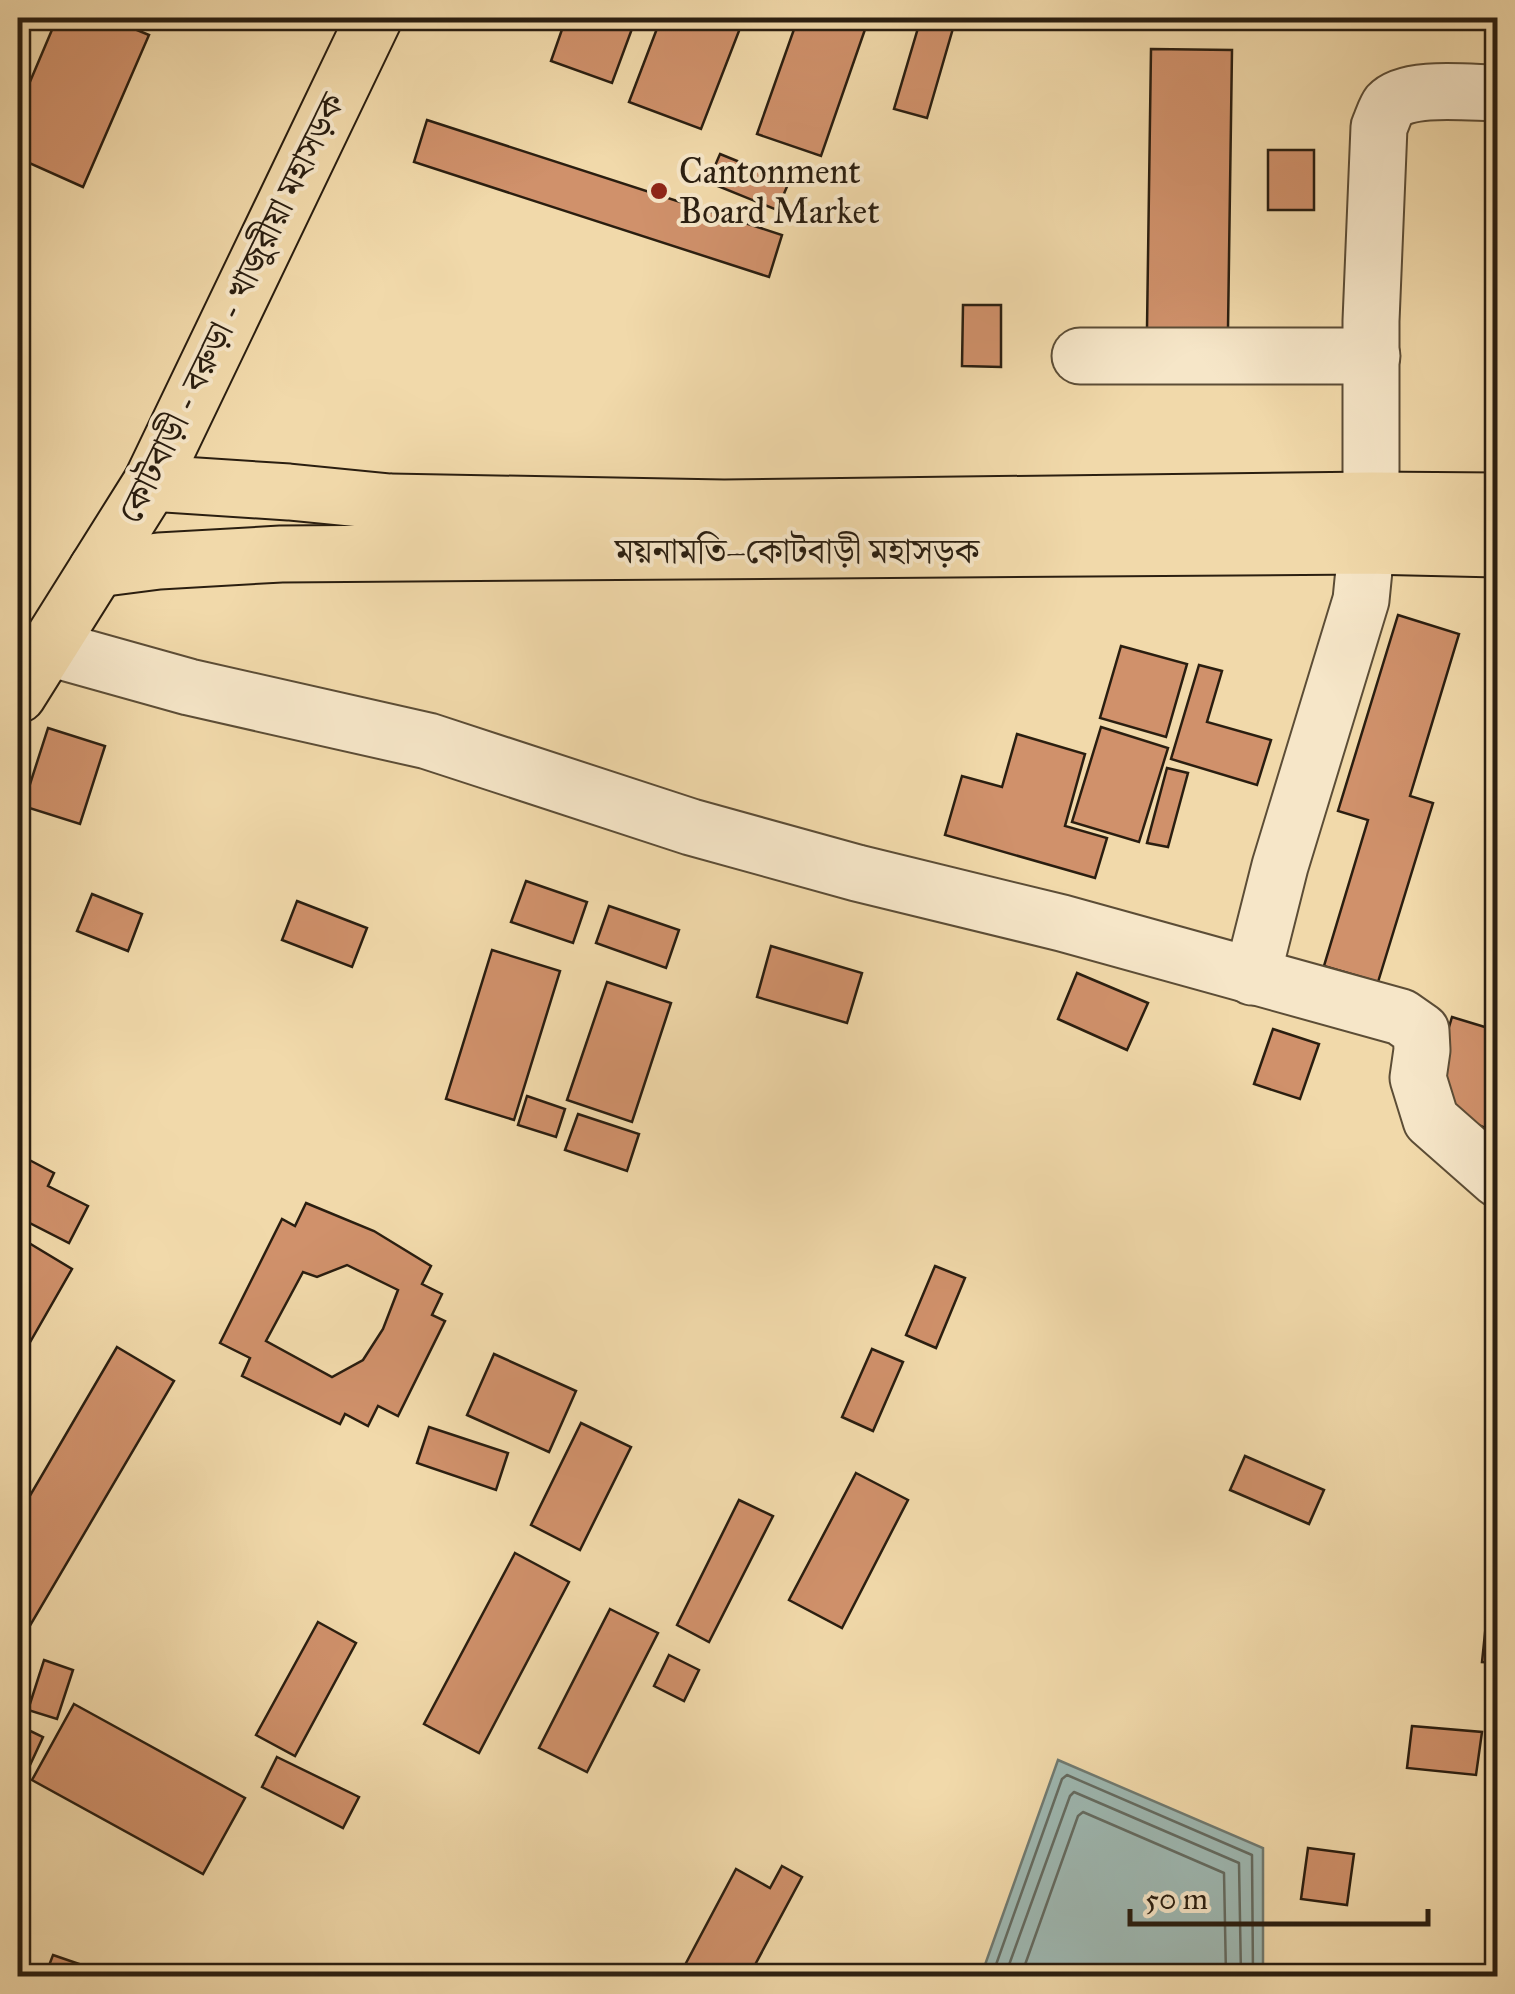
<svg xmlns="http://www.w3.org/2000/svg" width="1515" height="1994" font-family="'IM FELL Great Primer','Noto Serif Bengali',serif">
<rect width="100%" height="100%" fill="#f1d9aa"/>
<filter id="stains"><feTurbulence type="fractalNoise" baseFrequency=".002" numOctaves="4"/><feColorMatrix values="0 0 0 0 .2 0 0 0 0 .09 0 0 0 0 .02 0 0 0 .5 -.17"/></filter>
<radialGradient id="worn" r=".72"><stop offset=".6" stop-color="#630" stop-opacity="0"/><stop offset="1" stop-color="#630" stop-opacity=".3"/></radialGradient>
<path fill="#9eb8b2" stroke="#707a71" stroke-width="2.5" d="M1058,1760L1263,1848V1976H981Z"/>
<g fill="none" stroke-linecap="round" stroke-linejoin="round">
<g stroke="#646b61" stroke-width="2.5">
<path d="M992,1976L1062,1779L1067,1775L1252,1855L1253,1976"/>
<path d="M1005,1976L1070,1796L1074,1792L1239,1863L1241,1976"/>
<path d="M1021,1976L1078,1816L1083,1812L1224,1873L1226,1976"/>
</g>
</g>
<g fill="#d0916b" stroke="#2a1e10" stroke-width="2.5" fill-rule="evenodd">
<path d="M57,18H108L149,35L83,187L18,158V110Z"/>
<path d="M566,18H636L612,83L551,61Z"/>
<path d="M661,18H744L701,129L629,102Z"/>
<path d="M798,18H869L821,156L757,134Z"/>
<path d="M921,18H956L927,118L894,109Z"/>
<path d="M1151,49L1232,50L1228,329L1147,328Z"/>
<path d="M427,120L782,235L769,277L414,162Z"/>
<rect x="1268" y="150" width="46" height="60"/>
<path d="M720,154L789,182L777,210L708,182Z"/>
<path d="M963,305H1001V367L962,366Z"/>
<path d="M1398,615L1459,634L1410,796L1433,803L1378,982L1324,966L1368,820L1338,811Z"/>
<path d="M1121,646L1187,664L1166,737L1100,718Z"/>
<path d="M1199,665L1222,671L1207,722L1271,740L1257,785L1171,759Z"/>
<path d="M1101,727L1168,748L1139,842L1072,822Z"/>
<path d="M48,728L105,746L80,824L23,806Z"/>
<path d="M1017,734L1085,754L1065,826L1107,838L1095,878L945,835L962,776L1002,787Z"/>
<path d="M1167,768L1188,773L1168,847L1147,843Z"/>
<path d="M526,881L587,902L573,943L511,922Z"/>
<path d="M92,894L142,914L128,951L77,931Z"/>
<path d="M297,901L367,928L352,967L282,940Z"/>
<path d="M609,906L679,930L666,968L596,943Z"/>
<path d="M771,946L862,973L847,1023L757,997Z"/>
<path d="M492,950L560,971L514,1120L446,1099Z"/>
<path d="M1077,973L1148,1003L1127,1050L1058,1019Z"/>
<path d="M607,982L671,1003L632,1122L567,1100Z"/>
<path d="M1452,1017L1498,1031V1134L1470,1121L1433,1081Z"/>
<path d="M1273,1029L1319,1044L1300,1099L1254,1084Z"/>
<path d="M527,1096L565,1109L556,1137L518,1125Z"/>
<path d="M578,1114L639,1134L627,1171L565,1150Z"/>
<path d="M18,1154L54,1173L48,1186L88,1206L69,1243L18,1217Z"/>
<path d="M306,1203L374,1231L431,1266L422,1284L442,1294L432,1315L445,1321L398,1416L378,1406L368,1426L345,1414L340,1424L242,1376L250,1358L220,1343L282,1219L295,1226ZM347,1265L398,1290L383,1329L363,1360L332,1377L266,1341L303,1272L317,1277Z"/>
<path d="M19,1237L72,1269L25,1351L18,1346Z"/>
<path d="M935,1266L965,1278L936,1348L906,1335Z"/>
<path d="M117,1347L174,1381L18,1646V1516Z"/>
<path d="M872,1349L903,1362L873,1431L842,1417Z"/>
<path d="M494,1354L576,1391L549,1452L467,1415Z"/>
<path d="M581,1423L631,1447L580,1550L531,1525Z"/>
<path d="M429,1427L508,1453L496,1490L417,1463Z"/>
<path d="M1245,1456L1324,1490L1309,1524L1230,1490Z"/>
<path d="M856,1473L908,1500L842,1628L789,1600Z"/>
<path d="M739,1500L773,1516L709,1642L677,1625Z"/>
<path d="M515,1553L569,1582L479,1753L424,1724Z"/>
<path d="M1488,1604L1498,1605V1663L1482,1662Z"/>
<path d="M610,1609L658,1633L587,1772L539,1748Z"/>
<path d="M318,1622L356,1643L295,1756L256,1735Z"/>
<path d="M669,1655L699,1670L684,1701L654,1686Z"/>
<path d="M44,1660L73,1670L57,1719L28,1710Z"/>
<path d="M74,1704L245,1798L203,1874L32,1780Z"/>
<path d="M18,1725L43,1737L18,1791Z"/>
<path d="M1412,1726L1482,1732L1476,1775L1407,1768Z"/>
<path d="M277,1757L359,1797L343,1828L262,1787Z"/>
<path d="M1308,1848L1354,1854L1347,1905L1301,1899Z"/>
<path d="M782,1866L802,1877L749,1976H706L685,1965L736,1869L770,1888Z"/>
<path d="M53,1955L114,1976H45Z"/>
</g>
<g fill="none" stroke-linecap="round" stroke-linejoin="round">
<g stroke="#5c4d36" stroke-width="59">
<g id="minor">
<path d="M1080,356H1372"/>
<path d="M46,647L189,687L428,741L691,827L857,873L1062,923L1401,1017L1421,1031L1422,1050L1418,1078L1431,1120L1498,1179"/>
<path d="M1252,977L1280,866L1361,600L1371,500V321L1379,127C1382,121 1385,110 1389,105C1407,85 1472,93 1498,93"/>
</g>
</g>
<g stroke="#2a1e10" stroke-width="59">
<g id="major">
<path d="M151,483L289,492L390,502L724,508L1371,500L1498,501"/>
<path d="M97,569L159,561L281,554L1367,546L1498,549"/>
<path d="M18,695L151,483L374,18"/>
</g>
</g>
<use href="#minor" stroke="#f6e6c8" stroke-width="55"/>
<use href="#major" stroke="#f1d9aa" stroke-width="55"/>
</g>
<circle fill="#8f2418" stroke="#f6e6c8" stroke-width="4" cx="659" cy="191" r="10"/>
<g text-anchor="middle" stroke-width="8" stroke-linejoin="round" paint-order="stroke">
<g font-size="35" fill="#2a1e10" stroke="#f6e6c8" text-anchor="start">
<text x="679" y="183">Cantonment<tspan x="679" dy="40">Board Market</tspan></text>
</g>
<g font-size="35" fill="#2a1e10" stroke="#f6e6c8">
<text transform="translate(231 308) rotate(-64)" y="12">কোটবাড়ী - বরুড়া - খাজুরীয়া মহাসড়ক</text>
<text x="797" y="563">ময়নামতি–কোটবাড়ী মহাসড়ক</text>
</g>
</g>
<rect width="1515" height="1994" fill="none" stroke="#f1d9aa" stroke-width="60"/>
<rect x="20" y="20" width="1475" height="1954" fill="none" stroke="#2a1e10" stroke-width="5"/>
<rect x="30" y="30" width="1455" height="1934" fill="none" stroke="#2a1e10" stroke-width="2.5"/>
<path d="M1130 1909v15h298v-15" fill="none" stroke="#2a1e10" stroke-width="5"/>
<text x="1145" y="1909" font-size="30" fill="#2a1e10" stroke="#f6e6c8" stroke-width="8" paint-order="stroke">50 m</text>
<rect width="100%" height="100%" filter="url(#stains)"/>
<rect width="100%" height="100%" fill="url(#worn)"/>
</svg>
